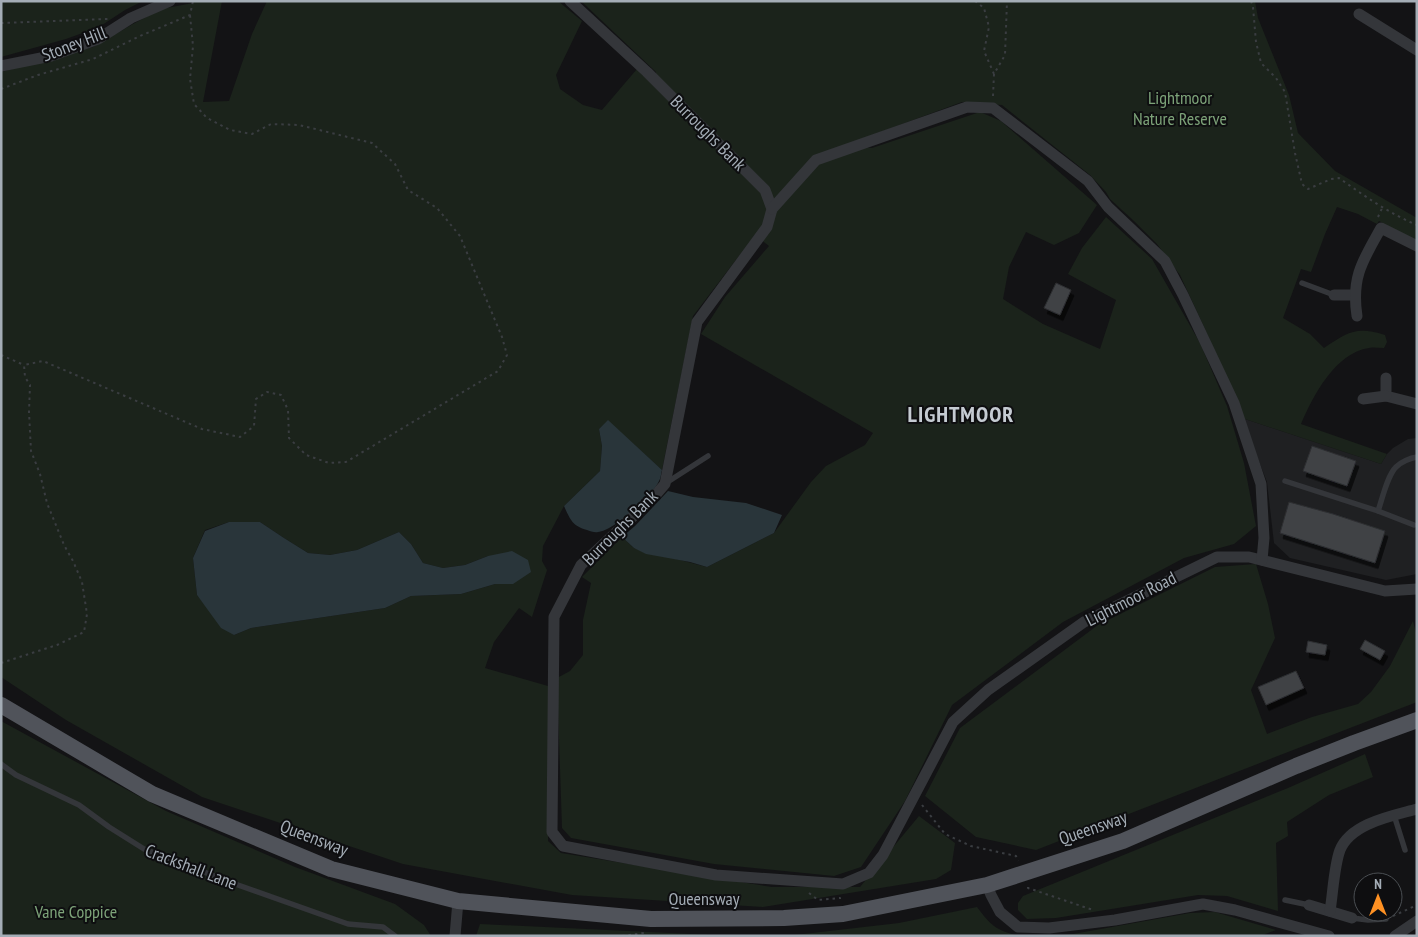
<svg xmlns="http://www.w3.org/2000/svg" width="1418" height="937" font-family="'PT Sans Narrow',sans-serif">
<defs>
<filter id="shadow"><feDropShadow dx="3" dy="5.5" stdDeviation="0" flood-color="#0009"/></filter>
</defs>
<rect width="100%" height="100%" fill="#131315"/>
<path fill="#1f2022" d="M1242,418L1381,464L1387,454L1393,448L1408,439L1417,438V574L1386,580L1290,558L1274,543L1267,482Z"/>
<g fill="#1b231b" fill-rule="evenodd">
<path d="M1,1H143L125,10L99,27L66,39L1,57Z"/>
<path d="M195,1H222L203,102L229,101L252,34L267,1H558L582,21L556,75L560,89L583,105L602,110L637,69L654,86L656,72L581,1H1255L1258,18L1289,95L1298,133L1335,171L1417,218V241L1379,221L1377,224L1358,214L1337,207L1325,234L1311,272L1301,269L1283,318L1310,334L1324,348C1348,332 1356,326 1385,335L1387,342L1384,348C1379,348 1374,347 1369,348C1335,353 1313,396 1301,424L1387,454L1381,464L1242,418L1210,340L1180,275L1174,267L1157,244L1134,221L1110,199L1106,192L1090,175L1002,105L962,102L856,141L850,146L872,148L980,112L1001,121L1097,205L1079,233L1054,245L1026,232L1009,267L1003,299L1043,324L1100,349L1116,300L1068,274L1082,248L1106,217L1152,259L1200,343L1227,406L1244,463L1256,526L1234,544L1184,558L1063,622L952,705L905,801L861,867L834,876L714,864L571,838L562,828L557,678L570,671L583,655V620L591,583L582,577L622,537L634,548L707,567L774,533L811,482L826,466L865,445L873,433L701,334L725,297L769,246L755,235L693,316L662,470L608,421L599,429L602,446L600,471L564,506L543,546L542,561L547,570L532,617L519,608L494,642L485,668L548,686V841L561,853L772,887H860L919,816L955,843L951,870L936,879L763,907L572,895L403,864L202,797L66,720L1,677V72L93,47L133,24L161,9L193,3ZM229,522H260L284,538L308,553L330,555L357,550L399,532L411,544L423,563L443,568L465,565L488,556L513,584H495L461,594L411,596L385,608L251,628L234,635L209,610L197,595L193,558L205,530Z"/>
<path d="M1256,564L1268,604L1275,638L1251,690L1267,734L1312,717L1358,704L1371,692L1390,666L1413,621L1417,637V702L1036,850L976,837L925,796L960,728L1098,625L1215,567Z"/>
<path d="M1,721L166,811L295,867L395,904L424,925L431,936H1Z"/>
<path d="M1365,754L1373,777L1329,795L1287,822L1288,836L1276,843L1278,911L1227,896L1198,895L1056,918L1027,919L1018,910V903L1023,896L1288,788Z"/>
<path d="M977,907C991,926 996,930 1019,936H786L899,923Z"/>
<path d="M1215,912L1276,930L1260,936H1054L1073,934L1190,913Z"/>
<path d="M480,924L733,936H476Z"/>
</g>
<g fill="#29353a">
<path d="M608,420L662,470C661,473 661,478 659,481C653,495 613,531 598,532C595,533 590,531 587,530C572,526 570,519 564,506L600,471L602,446L599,429Z"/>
<path d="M668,491L693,497L746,503L782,515L774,533L707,567L690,562L646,554L634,548L622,537L635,526Z"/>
<path d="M229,522H260L284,538L308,553L330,555L357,550L399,532L411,544L423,563L443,568L465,565L488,556L512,551L528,560L531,572L513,584H495L461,594L411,596L385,608L251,628L234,635L221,628L197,595L193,558L205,531Z"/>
</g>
<g fill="#3f4245" stroke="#2d2e31" filter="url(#shadow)">
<path d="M1056,283L1071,290L1060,315L1044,308Z"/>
<path d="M1312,446L1356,461L1347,486L1303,471Z"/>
<path d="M1289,502L1333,514L1385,531L1375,563L1280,533Z"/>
<path d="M1365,640L1385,651L1380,660L1360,649Z"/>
<path d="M1308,641L1327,645L1325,655L1306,652Z"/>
<path d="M1296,671L1304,688L1266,705L1258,687Z"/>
</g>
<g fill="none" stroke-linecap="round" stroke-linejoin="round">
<g stroke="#3a3d41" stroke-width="2" stroke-dasharray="2.5 4" stroke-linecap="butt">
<path d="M975,1L984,8L989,27L984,51L994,74"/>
<path d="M1251,1L1253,7L1256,42L1261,63L1276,78L1285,92L1295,153L1302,184L1308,189L1331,179L1339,178C1363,195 1390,214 1417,225"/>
<path d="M1,23L108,19"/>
<path d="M1,89L38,75L93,59L140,36L190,15L193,1"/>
<path d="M993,96L994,74L1005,55L1007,1"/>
<path d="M1378,217L1383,206"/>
<path d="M1,355L24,365"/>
<path d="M1,663L57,645L84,632L87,614L82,582L73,561L64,545L47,503L40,474L31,451L29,412L30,385L25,377L24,365L43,361L202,429L240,437L254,426L256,399L267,392L281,395L288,410L289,438L306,455L329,463L346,462L498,371L507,355L502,337L460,236L437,208L408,190L395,164L372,143L299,125L271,124L252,134L230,130L207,118L194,104L190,79L193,46L190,15"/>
<path d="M922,805L945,834L971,846L1016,856L1018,861"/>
<path d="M1028,887V888L1093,910"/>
<path d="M809,893L818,900L840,898V899"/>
<path d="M1393,916L1417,905"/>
<path d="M622,936L644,933"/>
</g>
<g stroke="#34363a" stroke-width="5.5">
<path d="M1302,283L1334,295"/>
<path d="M1285,481L1378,511C1382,500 1387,476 1396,467C1401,462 1410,458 1417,457"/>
<path d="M666,483L708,456"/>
<path d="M1378,511L1414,525"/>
<path d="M1,764L16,775L79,805L109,827L144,849L238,885L348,924L383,927L395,936"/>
<path d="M1394,815L1405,850"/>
<path d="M1285,900L1309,905"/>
<path d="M1352,918L1368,920L1386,919"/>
</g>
<g stroke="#34363a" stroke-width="11">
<path d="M570,1L647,72L765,190L772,209L767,227L697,322L665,484L653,498L581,565L554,617L552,832L563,846L716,875L843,884L869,873L883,855L953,722L988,690L1084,622L1217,557H1249L1385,591L1417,589"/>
<path d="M1359,14L1417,50"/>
<path d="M1,66L51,56L98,39L131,18L170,1"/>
<path d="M772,209L816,160L967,107L993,108L1088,181L1108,207L1165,261L1183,295L1234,403L1261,484L1264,538L1262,560"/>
<path d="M1334,295H1355"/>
<path d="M1357,316C1351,277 1363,260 1381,228L1417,246"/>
<path d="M1386,378V396L1417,404"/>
<path d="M1363,399L1386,396"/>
<path d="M987,885L991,895L1000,912L1018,927L1049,928L1115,920L1203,904L1235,910L1329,936"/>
<path d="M1309,905L1352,918"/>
<path d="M1330,911C1333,893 1334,866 1340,850C1351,823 1392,816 1417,809"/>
<path d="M455,936L458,901"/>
<path d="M1395,936L1417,921"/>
</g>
<path stroke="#50535a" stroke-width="16" d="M1,705L152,794L331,869L458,901L651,919L784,918L843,914L987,885L1123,841L1296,766L1354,743L1417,720"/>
</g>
<g text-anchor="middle" stroke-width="4" stroke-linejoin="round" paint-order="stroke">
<g font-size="18" fill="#a4adb6" stroke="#0e0e10">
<text transform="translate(74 44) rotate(-21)" y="6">Stoney Hill</text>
<text transform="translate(708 133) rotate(45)" y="6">Burroughs Bank</text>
<text transform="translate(620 528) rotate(-45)" y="6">Burroughs Bank</text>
<text transform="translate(1131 599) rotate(-27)" y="6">Lightmoor Road</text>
<text transform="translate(1093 828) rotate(-19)" y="6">Queensway</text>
<text transform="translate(314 838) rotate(21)" y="6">Queensway</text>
<text transform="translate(191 867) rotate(21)" y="6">Crackshall Lane</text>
<text x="704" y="905">Queensway</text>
</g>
<g font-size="18" fill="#7da379" stroke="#0e0e10">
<text x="1180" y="104">Lightmoor<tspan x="1180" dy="21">Nature Reserve</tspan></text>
<text x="76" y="918">Vane Coppice</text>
</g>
<g font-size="22" font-weight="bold" letter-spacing="1" fill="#c5cbd2" stroke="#0e0e10">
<text x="961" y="422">LIGHTMOOR</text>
</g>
</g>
<rect width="1418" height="937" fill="none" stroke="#a4adb6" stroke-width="5"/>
<g transform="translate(1378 897)"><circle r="24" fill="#0e0e10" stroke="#4a4e52"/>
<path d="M0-4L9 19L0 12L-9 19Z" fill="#fe9123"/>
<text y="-8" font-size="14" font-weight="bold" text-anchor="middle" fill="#a4adb6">N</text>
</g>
</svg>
